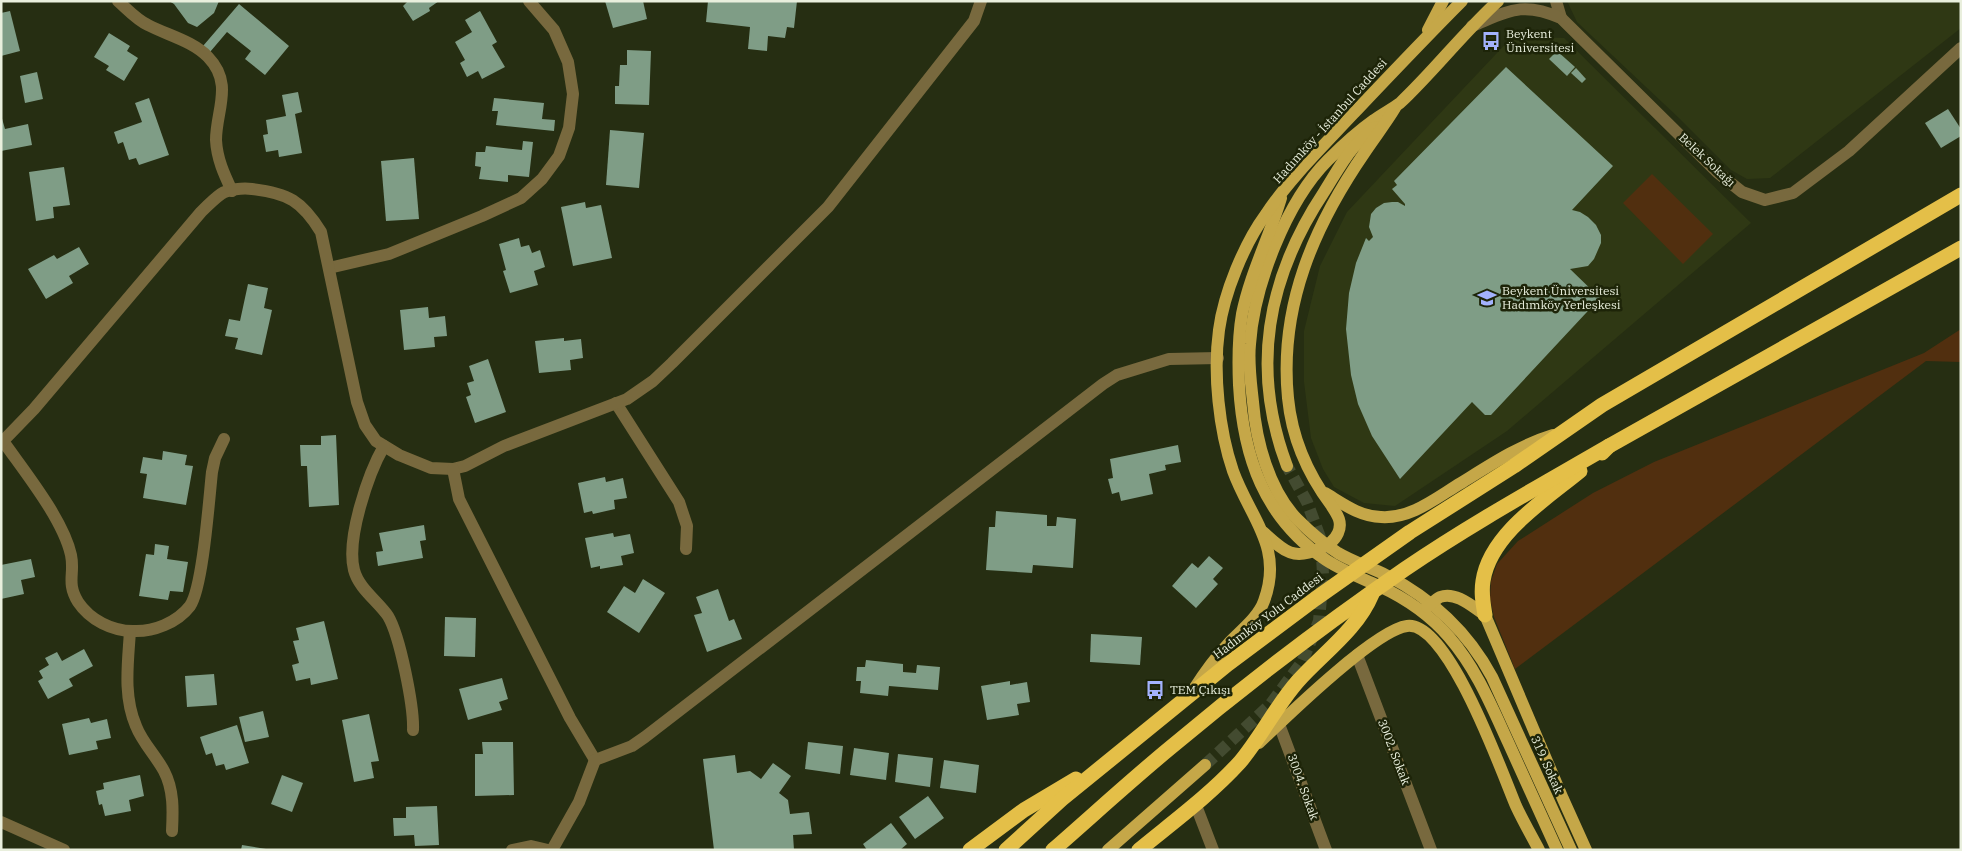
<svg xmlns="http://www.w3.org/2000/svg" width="1962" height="851" font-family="'IBM Plex Serif',serif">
<rect width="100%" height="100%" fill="#262e12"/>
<g fill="#2f3814">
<path d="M1567,1H1961V28L1770,178L1747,179L1731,170L1680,119L1577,22Z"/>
<path d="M1513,36L1564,38L1751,223L1507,431L1395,506L1364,503L1334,487L1323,469L1311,438L1304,382V331L1320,266L1347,212Z"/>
</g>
<g fill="#512f0f">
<path d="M1652,174L1713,234L1683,264L1623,203Z"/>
<path d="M1961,329V362L1926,361L1515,669L1494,617L1490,598L1491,581L1497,564L1518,541L1593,493L1654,462L1924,353Z"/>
</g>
<g fill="#7f9d86">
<path d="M169,1H219L214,13L197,27L188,23L174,4Z"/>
<path d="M408,1H439L429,8L430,11L413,21L403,6Z"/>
<path d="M605,1H643L647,19L613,28Z"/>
<path d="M708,1H797L794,28L787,27L785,38L768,36L767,51L748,49L750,27L706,22Z"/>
<path d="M239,4L289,46L265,75L245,59L251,51L227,32L210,52L203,46Z"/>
<path d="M10,11L20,51L1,56V13Z"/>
<path d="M480,11L497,42L492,45L505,67L482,79L478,71L467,77L460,63L465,60L455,42L472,32L465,20Z"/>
<path d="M109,33L130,46L127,51L138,58L124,81L106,70L109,66L94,57Z"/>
<path d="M627,50L651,51L649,105L615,104V86H619L620,65H627Z"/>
<path d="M1557,51L1575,67L1567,76L1549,59Z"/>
<path d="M1506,67L1613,166L1572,210L1580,212L1588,217L1596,225L1601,235V243L1594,259L1588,266L1570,269L1600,298L1491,415H1485L1472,402L1400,479L1372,436L1358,404L1351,375L1346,329L1349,293L1356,263L1366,238L1369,241L1373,237L1369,227L1371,214L1376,208L1384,203L1392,202H1398L1405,206V204L1392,189L1397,185L1394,181Z"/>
<path d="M1576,68L1586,79L1582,83L1571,73Z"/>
<path d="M37,72L43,99L25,103L20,76Z"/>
<path d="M298,92L302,112L295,114L302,153L279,157L278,150L266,152L263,135L268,134L266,120L286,116L282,95Z"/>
<path d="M149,98L169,155L139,165L136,158L129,160L123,142L118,144L114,132L142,122L135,103Z"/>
<path d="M494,98L544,103L542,119L555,120L554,131L496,125L498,111H492Z"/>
<path d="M1948,109L1961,129V136L1941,148L1925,123Z"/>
<path d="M1,115L5,129L28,124L32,145L1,151Z"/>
<path d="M610,130L644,133L639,188L606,185Z"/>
<path d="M523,141L533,142L529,177L508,175V182L479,179L481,167L475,166L476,152H485L486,146L522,150Z"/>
<path d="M414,158L419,219L386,221L381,161Z"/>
<path d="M64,167L70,205L53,207L54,218L36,221L29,172Z"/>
<path d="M585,202L586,208L601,205L612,258L573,266L561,207Z"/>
<path d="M519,238L521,247L529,245L532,253L540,250L545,267L534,271L538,285L510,293L503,271L506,270L499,244Z"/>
<path d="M79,247L89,264L69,276L73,283L46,299L28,269L54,255L57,259Z"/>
<path d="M248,284L268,288L264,308L272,310L262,355L235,349L238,338L225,336L229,319L240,321Z"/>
<path d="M428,307L429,318L445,316L447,336L434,337L435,347L404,350L400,310Z"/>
<path d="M564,338V341L581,339L583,358L570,360L571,370L539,373L535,341Z"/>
<path d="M488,359L506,412L475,423L466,397L471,395L467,383L474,381L469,366Z"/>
<path d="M336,435L339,505L309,507L307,466H301L300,445H321V436Z"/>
<path d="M1178,445L1181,462L1165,465L1166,470L1149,474L1153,494L1121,501L1119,492L1112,494L1108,479L1113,478L1110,459Z"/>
<path d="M163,451L187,455L185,465L193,466L186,505L143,498L147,474L140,473L143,457L162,460Z"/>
<path d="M605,477L606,482L623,478L627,498L614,500L615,509L593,514L592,511L584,513L578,483Z"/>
<path d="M996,511L1047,515V526H1056L1057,517L1076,519L1073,568L1033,565L1032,573L986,570L989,527H995Z"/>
<path d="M424,525L426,540L420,541L423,558L378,566L376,552L383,551L379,533Z"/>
<path d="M613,533L614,537L630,534L634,553L621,556L623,565L600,569V566L591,568L585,538Z"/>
<path d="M155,544L169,546L167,559L188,562L183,592L170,591L168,600L139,596L146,554L154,555Z"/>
<path d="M1209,556L1223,568L1213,579L1218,584L1196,608L1172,586L1192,563L1198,568Z"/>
<path d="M31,559L35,577L21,580L24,594L1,599V565Z"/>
<path d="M643,579L665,593L639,633L607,612L624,586L635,593Z"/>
<path d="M718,589L729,621L734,619L742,639L707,652L694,615L702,613L696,597Z"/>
<path d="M445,617L476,618L475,657L444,656Z"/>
<path d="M324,621L338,679L311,685L310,678L296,681L292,665L299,663L293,641L299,640L296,628Z"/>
<path d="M1091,634L1142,637L1140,665L1090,662Z"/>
<path d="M84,649L93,666L69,679L73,686L48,699L38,681L43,678L39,671L49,665L45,658L57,652L62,661Z"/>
<path d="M866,660L903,664V672L916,673L917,665L940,667L938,690L889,686L888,696L860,693L861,681H856L857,667H865Z"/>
<path d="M214,674L217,705L187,707L185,676Z"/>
<path d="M502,678L508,699L499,702L502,710L468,720L459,689Z"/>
<path d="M1010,681V685L1027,682L1030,702L1017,704L1019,715L987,720L981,686Z"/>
<path d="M263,711L269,737L245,742L239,717Z"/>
<path d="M369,714L379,761L371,762L374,778L354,782L342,720Z"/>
<path d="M89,718L91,723L107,719L111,738L96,741L98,749L69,755L62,724Z"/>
<path d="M237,725L249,763L226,770L224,764L216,766L212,753L206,755L200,737Z"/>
<path d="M482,742H513L514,795L475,796V754H483Z"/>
<path d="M808,742L843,746L840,774L805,769Z"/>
<path d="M854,748L889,753L886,780L850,775Z"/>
<path d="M898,754L933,758L930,787L895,782Z"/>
<path d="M735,755L737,773L750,771L761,779L773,763L791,776L779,793L788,800L790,814L809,812L812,834L793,835L794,850H714L703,759Z"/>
<path d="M944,760L979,765L976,793L940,788Z"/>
<path d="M140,775L144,796L129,800L131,811L105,816L102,804L99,805L96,791L104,789L103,783Z"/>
<path d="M282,775L303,783L292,812L271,804Z"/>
<path d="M928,796L944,818L915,839L899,817Z"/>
<path d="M437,806L439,845L415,846L414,835L394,836L393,818H406V807Z"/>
<path d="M891,823L907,844L900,850H867L863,844Z"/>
<path d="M242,845L266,849L265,850H241Z"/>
</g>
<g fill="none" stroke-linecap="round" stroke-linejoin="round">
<path stroke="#434b30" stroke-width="12" stroke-dasharray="12 6" stroke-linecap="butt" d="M1205,765L1270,705L1302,662L1319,621L1323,574L1321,540L1307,502L1287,466"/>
<g stroke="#78693e" stroke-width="12">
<path d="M118,1C127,9 137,20 148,25C167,35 193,41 208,57C234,84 216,110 216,140C217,159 224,174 232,191"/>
<path d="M1556,1L1561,18"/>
<path d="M1472,26C1509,11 1522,1 1561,18L1717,172L1742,192L1765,200L1793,193L1849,151L1961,48"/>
<path d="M329,268L389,254L482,216L521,198L542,179L559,156L569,128L573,94L568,62L554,30L529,1"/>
<path d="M616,403L679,502L687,526L686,549"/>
<path d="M3,441C24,471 63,519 71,555C75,574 66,582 78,602C90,620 112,631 133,631C153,632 177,623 190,606C203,587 209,499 212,472L215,458L224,439"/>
<path d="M1,443L34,409L201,212C207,206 214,199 221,194C228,189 243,188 252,189C288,193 302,201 321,232L357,402L365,425L376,441L399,455L431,468L453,469L465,466L504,446L627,399L653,381L672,363L828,207L974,21L981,1"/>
<path d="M384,446C368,474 346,539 354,570C359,589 378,601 388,616C400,636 414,707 413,730"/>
<path d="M453,469L459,499L570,718L595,760"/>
<path d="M130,631C128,663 123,696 136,726C142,742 156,756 164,771C174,790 173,811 172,831"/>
<path d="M1357,655L1431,850"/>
<path d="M1279,724L1326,850"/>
<path d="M595,760L632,746L645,737L1103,384L1117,375L1169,359L1218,358"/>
<path d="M1195,803L1213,850"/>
<path d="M1,822L64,850"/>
<path d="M512,850L531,846L548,850"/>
<path d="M552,850L579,802L595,760"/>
</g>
<g stroke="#c5a748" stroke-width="12">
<path d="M1498,1C1463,33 1434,71 1400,103C1392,109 1382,114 1374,120C1357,132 1342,146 1328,160C1286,202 1254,286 1250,344C1248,363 1251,383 1253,402C1256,441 1269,490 1297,519C1309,531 1324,544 1338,553C1353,562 1370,567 1386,575C1431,598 1468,632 1492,677L1571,850"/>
<path d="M1428,30L1443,1"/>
<path d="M1281,198C1269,238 1250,274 1242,314C1238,337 1238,361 1239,385C1243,457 1264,518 1326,560C1343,571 1361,578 1379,586C1405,598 1430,615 1449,637C1476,668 1491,705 1508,742C1524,778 1541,814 1557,850"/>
<path d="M1287,466C1250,368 1267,278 1324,192C1333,178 1342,161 1353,148C1360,141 1368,134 1375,127"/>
<path d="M1325,493C1342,503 1360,517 1381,517C1411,519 1436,498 1461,483C1490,465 1520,445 1553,435"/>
<path d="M1263,532C1283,550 1292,561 1319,549C1327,545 1334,542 1338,533C1343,522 1337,514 1331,505C1307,473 1292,439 1288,398C1279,306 1314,226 1365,152C1375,137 1386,123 1395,108"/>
<path d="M1427,607C1431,604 1436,599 1440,597C1456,591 1473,607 1485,615L1563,799L1586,850"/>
<path d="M1194,689C1204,673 1215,658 1228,644C1240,631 1258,618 1264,601C1284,547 1250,518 1233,471C1219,430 1213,373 1219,330C1224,293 1244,244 1266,214C1291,177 1324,145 1354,113C1390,75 1425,38 1462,1"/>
<path d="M1259,743C1285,718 1375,630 1407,626C1448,620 1502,773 1516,806C1523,821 1531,835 1539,850"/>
<path d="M1108,850L1205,765"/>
</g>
<g stroke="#e4bf48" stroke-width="15">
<path d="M1602,453L1609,446L1961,248"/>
<path d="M1485,615C1483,603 1481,593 1483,581C1490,534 1546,499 1580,471"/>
<path d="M970,850L1024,810L1076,779"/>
<path d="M1006,850L1062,799L1228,664L1315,599L1410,532L1514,466L1602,405L1961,195"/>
<path d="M1053,850C1092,816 1130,781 1170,748C1245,685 1324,625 1405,569C1471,524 1540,486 1609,446"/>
<path d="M1139,850C1173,822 1210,795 1240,762C1261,737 1276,706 1298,681C1323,653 1357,630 1372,594"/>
</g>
</g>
<defs>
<g id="bus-bare" transform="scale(1.5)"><path d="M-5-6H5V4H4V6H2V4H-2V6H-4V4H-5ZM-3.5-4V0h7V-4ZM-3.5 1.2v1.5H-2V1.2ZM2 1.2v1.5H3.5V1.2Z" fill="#a3b2fd" stroke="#1d2408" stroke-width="2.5" paint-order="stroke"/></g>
<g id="university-bare" transform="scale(1.5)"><path d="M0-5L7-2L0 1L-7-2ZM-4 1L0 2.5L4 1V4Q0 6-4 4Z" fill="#a3b2fd" stroke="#1d2408" stroke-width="2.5" paint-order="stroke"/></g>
</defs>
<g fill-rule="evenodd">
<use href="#bus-bare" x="1491" y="41"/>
<use href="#university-bare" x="1487" y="298"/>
<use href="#bus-bare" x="1155" y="690"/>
</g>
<g text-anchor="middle" stroke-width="5" stroke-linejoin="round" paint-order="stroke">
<g font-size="12" fill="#e9efdd" stroke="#1d2408" text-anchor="start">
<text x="1506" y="38">Beykent<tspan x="1506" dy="14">Üniversitesi</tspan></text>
<text x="1502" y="295">Beykent Üniversitesi<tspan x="1502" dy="14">Hadımköy Yerleşkesi</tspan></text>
<text x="1170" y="694">TEM Çıkışı</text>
</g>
<g font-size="12" fill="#e9efdd" stroke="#1d2408">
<text transform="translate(1330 121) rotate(-48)" y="4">Hadımköy - İstanbul Caddesi</text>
<text transform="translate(1707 160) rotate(43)" y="4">Belek Sokağı</text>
<text transform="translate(1268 616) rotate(-37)" y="4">Hadımköy Yolu Caddesi</text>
<text transform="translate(1394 752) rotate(69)" y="4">3002. Sokak</text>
<text transform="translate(1547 765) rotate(66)" y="4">319. Sokak</text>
<text transform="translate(1303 787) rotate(70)" y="4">3004. Sokak</text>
</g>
</g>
<rect width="1962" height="851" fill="none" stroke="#e9efdd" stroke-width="5"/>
</svg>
